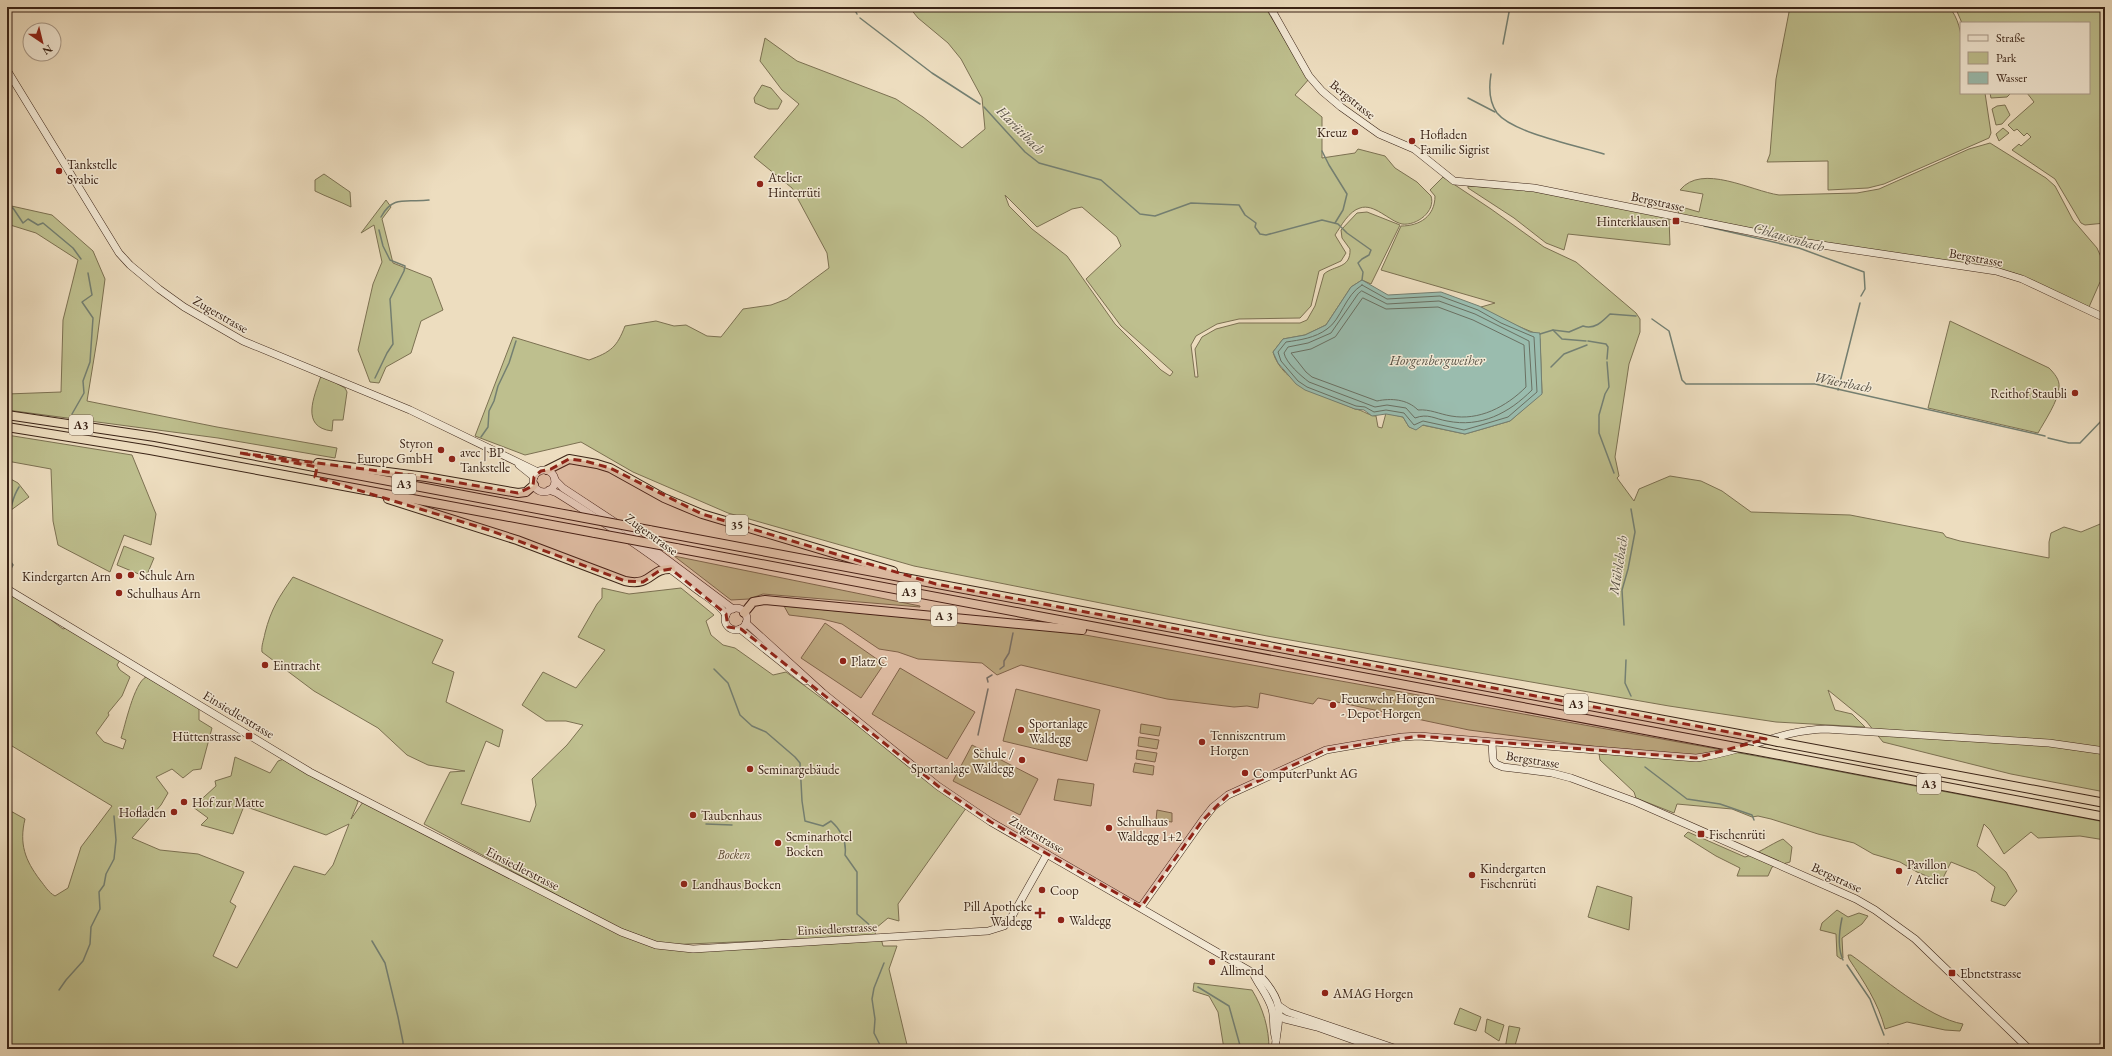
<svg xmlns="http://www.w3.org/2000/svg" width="2112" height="1056" font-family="'EB Garamond',serif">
<rect width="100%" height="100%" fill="#edddbf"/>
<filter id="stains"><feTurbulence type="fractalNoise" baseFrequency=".005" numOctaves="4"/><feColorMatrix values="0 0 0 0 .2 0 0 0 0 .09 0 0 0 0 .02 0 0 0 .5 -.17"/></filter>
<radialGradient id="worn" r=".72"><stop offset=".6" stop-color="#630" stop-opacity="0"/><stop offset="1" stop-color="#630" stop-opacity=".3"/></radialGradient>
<g fill="#bebf8e" stroke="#7c7152" fill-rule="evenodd">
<path d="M909,7H1265L1309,79L1295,95L1322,117V158L1355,153L1358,149L1385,156L1395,168L1417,182L1431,196C1436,211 1417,226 1402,224C1389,221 1374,203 1360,208C1349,211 1341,226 1335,235L1346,253L1341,261L1319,271L1311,306L1300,318L1239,319L1217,324L1196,336L1191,345L1195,377H1198L1195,349L1202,337L1216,329L1239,323H1300L1307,320L1315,306L1324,274C1334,265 1351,269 1350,249L1342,238L1341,230L1357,213L1367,212L1400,225L1371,284L1362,280L1351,287L1326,325L1305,335L1283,339L1273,352C1282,385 1328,397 1355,409C1363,410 1369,416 1376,416L1378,427L1382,428L1386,413L1403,417L1409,427L1416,429L1422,425L1465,434L1479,430L1510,421L1542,393L1540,339L1537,334L1503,320L1481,307L1495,303L1381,270L1401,226C1420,226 1435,216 1435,196L1430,190L1443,177L1491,209L1544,247L1576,262L1636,313L1640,319V332L1629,364L1615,457L1619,476L1617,478L1634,501L1639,489L1670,476L1701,481L1722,491L1751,512L1850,515L1943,533L1946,537L1960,541L2049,558V542L2051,533L2064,527L2081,532L2105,522V792L2011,774L1883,742L1866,721L1828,690L1835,710L1852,714L1865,727L1776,722L1669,706L1267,636L914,566L728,513L633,472L581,442L525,455L475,436L513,337L589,360C611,352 617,347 625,326L656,321L674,326L686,325L707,336L721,337L743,309L771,305L787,299L829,268L827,253L792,188L754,157L799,104L782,90L760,61L765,38L797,61L896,99L923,117L962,148L985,129L982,98L961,59L948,43L918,18ZM1005,195L1037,227L1072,209L1082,207L1117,237L1121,246L1086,279L1121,326L1173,372L1170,376L1161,370L1115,324L1067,256L1032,229L1009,206Z"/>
<path d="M1790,7H1949C1968,29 1961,66 1961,93H1985L1991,133L1989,138L1884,184L1868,188L1828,190V161L1767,162L1770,154L1776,79Z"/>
<path d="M1955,7H2105V223L2085,225L2081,223L2055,179L2012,150L2019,144L2021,146L2031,137L2027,133L2024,136L2017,129L2014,131L2008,125L2034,102L2027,93H2089V23H1962Z"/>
<path d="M762,85L771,88L782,101L778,109H769L755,103L754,98Z"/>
<path d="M1990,93H2011L2007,97L1991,98Z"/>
<path d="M2005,105L2010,115L2002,124L1996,125L1992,109L1997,106Z"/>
<path d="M2003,128L2009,133L1999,141L1996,134Z"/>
<path d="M1990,143L2046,178L2055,186L2073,220L2097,248L2105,266V284L2100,282L2089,307L2014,273L1824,243L1679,214L1676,206L1683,211L1685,208L1699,212L1703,194L1680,190C1702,163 1751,191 1779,195L1857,193L1879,189L1969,149Z"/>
<path d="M324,174L350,192L351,207C339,201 327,197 315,191V180Z"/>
<path d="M1468,186L1528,190L1669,218L1670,245L1568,234L1564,250L1546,243L1514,218L1468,188Z"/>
<path d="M386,200L391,207L382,219L393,263L431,278L443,310L421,321L411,353L386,367L379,383L370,382L358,350L373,284L382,262L374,225L361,233Z"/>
<path d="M7,205L52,215L93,251L105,279L97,340L87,401L217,427L337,448L335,458L218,438L7,410V394L61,392L63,320L78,260L36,233L7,224Z"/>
<path d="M1950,321L2049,368C2054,373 2060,380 2059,387C2059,400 2044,422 2038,433L1928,408Z"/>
<path d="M321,376L336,382V383L345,388L347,392L343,420H333L332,431C300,427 314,397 321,376Z"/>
<path d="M7,435L132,455L156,514L151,545L124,535L110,572L58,545L53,521L51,469L7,461Z"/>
<path d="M7,477L18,483L29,497L7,513Z"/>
<path d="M124,546L154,558L146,577L117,565Z"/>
<path d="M674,556L920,606V607L763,594L749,599L731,600Z"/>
<path d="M293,577L443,640L432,663L454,672L446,702L503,730L499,747L486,741L461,804L530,822L536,805L532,779L567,745L583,725L566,721H546L522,705L543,672L576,688L605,650L578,637L597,604L602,598V588L629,594L681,588L714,615L706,621L711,635L723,645L735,648L773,675L786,672L920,771L969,804L898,904L899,921L888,918L876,928L875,936L665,945L617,927L424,824L450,772L465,771L428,765L407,755L378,728L314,691L262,652C261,646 264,639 265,633C271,609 279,597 293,577Z"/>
<path d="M7,592L43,614L63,629L66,628L120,660L117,665L120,670L130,677L122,696L108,713L109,715L96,733L104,742L123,749L126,740L121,738C125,726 134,683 146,677L199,707V720L212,728L201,769L193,770L183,778L172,769L156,777L168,793L161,805L132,838L160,850L198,854L244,872L230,902L236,906L213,956L237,968L294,866L325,875L333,865L349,824L326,835L244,806L233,834L201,825L208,818L193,807L216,786L215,781L231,776L235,757L270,773L278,761L284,759L356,799L358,802L351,819L363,802L596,919L663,948L881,938L883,946H897L889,969L908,1049H7V809L25,819C19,844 25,860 40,880C45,886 48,892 55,896L68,888L81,847L112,806L7,743Z"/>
<path d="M784,606L1074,633L1169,650L1778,760L2105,822V840L2080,836L2038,838L2031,832L2004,854L1990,830L1984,824L1977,846L2006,872L2017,891L2005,906L1991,901L1995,887L1976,872L1951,862L1941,882L1917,872L1900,862L1873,854L1854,843L1818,834L1771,819L1758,816L1752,817L1732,809L1677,804L1674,813L1636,798L1634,792L1600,760L1598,747L1469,730L1318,698L1313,704L1260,693L1258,708L1247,706L1234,707L1167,699L1021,665L997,675L982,663L918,659L898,652L879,649L842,624L822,619L789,615Z"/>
<path d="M825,623L884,664L861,698L801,658Z"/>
<path d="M900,668L975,712L947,759L872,714Z"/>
<path d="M1016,689L1100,710L1087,761L1003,741Z"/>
<path d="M1141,724L1161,727L1159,736L1140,733Z"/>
<path d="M1139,737L1159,740L1157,749L1138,746Z"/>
<path d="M972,745L1038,779L1020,815L953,781Z"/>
<path d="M1137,750L1157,753L1155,762L1136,759Z"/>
<path d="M1135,763L1154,766L1153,775L1133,772Z"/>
<path d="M1058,779L1094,784L1091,806L1054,800Z"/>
<path d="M1157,810L1172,813V822L1156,820Z"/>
<path d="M1688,832L1745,857C1760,853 1769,845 1783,839L1792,847L1790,862L1772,867L1768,876H1737L1740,868L1716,856L1684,836Z"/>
<path d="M1597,886L1632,897L1629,930L1588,917Z"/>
<path d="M1837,910L1848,917L1859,913L1868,916L1862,924L1842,938L1843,958L1841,959L1837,956L1836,934L1820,930L1822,923Z"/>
<path d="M1848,955H1851C1881,976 1928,1018 1963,1024L1960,1031L1945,1030L1907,1022L1885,1029C1878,1002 1864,982 1849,959Z"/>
<path d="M1194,983L1252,990C1263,1008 1269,1028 1269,1049H1224L1218,1012L1209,996L1193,991Z"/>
<path d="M1460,1008L1481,1017L1476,1031L1454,1024Z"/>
<path d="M1487,1019L1504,1025L1499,1041L1485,1032Z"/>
<path d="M1509,1026L1520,1028L1514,1049H1505Z"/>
</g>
<path fill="#9abcae" stroke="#747f71" d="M1362,280L1388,295L1441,292L1479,306L1530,332L1540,333L1542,394L1510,421L1479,430L1465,434L1423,425L1416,430L1409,427L1403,417L1386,414L1372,416L1364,410L1355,409L1305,390L1296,384L1278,363L1273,352L1283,339L1305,335L1326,325L1351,287Z"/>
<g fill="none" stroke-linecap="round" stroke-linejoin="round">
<g stroke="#6a7062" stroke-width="1">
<path d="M1362,285L1387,299L1440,296L1478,310L1501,323L1534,337L1537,392L1508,417L1478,426L1464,430L1423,421L1414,425L1404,413L1386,410L1374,412L1365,407L1356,406L1307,387L1298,381L1281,361L1278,352L1286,342C1300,340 1315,338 1327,329C1341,320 1345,295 1362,285Z"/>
<path d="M1362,291L1387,304L1439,301L1475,314L1529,341L1532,390C1509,413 1481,428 1447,421C1435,419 1428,413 1415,418L1406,408L1387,405L1375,407L1309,382C1301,376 1286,363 1284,353L1288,347L1308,343L1331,333L1358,294Z"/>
<path d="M1363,298L1386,309L1438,307L1473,320L1524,345L1526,387C1506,407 1479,421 1451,416C1439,414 1430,409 1418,410C1407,399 1391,398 1377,401L1312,377L1306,372L1291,353L1311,349L1335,337Z"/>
</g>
<g stroke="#747f71" stroke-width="1.5">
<path d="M853,7L857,14"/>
<path d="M860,18L932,73L980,104"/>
<path d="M1503,44L1510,7"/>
<path d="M1491,74C1489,86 1489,102 1497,113C1513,133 1578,146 1604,154"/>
<path d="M1468,98L1495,112"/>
<path d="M984,107L1025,152L1039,163L1101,180L1140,214L1155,216L1191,203L1239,205L1245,215L1256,223L1255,227L1260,234L1266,235L1322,220L1338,224L1347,233L1371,250L1369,255L1362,259L1358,263L1363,272L1362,280"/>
<path d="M1322,151L1329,165L1347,194L1343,210L1335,223"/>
<path d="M7,208H13L23,223L28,219L38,225L43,223L73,248L81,259"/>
<path d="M381,217C393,194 408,203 429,200"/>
<path d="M1704,226L1799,248L1864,272L1865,289L1861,296"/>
<path d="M1652,319L1669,331L1682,380L1686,384H1815L2045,436"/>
<path d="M1553,330L1569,332L1583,326C1594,330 1602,322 1610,314L1636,316"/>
<path d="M1540,334L1553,330L1562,339L1586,341"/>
<path d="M1588,341L1606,344L1608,347L1607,359"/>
<path d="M1607,362L1609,387L1605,394L1599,415V433L1614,473"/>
<path d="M1551,367L1564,354L1587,345"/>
<path d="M375,378L387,353L393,344L390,299L404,271L405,266L390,260L383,246L379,230"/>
<path d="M1838,390L1860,303"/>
<path d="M72,414L84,393L83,381L90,362L93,318L82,302L92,295L88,273"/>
<path d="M481,437L488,427L489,411L494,401L498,386L509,363L516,341"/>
<path d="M2048,438L2069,443H2080L2105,417"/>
<path d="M7,534C10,518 10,501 19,487"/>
<path d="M7,557L13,565L7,576"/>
<path d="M1624,625L1622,590L1628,569L1635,532L1631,509"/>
<path d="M1626,660L1625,683L1631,696"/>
<path d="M714,669L728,683L740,715L752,726L766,732L795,757L800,763L802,801L805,821L823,826L831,821C841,830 847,841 845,855L857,872V914L873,928"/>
<path d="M1000,669L1004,666V661L1009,653L1013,633"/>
<path d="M988,682L987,678L992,675"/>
<path d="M978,735L988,689"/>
<path d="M1645,767L1687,799L1720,804L1752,815L1754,820"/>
<path d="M706,824L732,825"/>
<path d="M1842,918C1839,932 1837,947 1843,960"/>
<path d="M372,941L385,963L398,1017L403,1042V1049"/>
<path d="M1847,965L1870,999L1884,1035"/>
<path d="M1198,987L1229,1006L1241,1049"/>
<path d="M59,990L66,980L83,961L90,944L91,927L100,909L99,892L104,885L106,874L114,859L116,840L114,816"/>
<path d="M1888,1044L1891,1049"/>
<path d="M882,1049L874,1033L875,1019L872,999L874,988L884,963"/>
</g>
<g stroke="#3a2316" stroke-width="8">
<g id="secondary">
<path d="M1270,7L1309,76L1322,91L1341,107L1379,134L1414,149L1454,181L1534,188L1808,243L1996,271L2022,279L2105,318"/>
<path d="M7,70L119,253L130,265L159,289L184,307L243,341L410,410L538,472"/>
<path d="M519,465L534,477"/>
<circle cx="544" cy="481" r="11"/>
<path d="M555,480L563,488L633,534L733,609"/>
<path d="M549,490L557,493C605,523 652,554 696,589C705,596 720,604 726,615"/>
<path d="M7,589L310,772L621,932L656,945L693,949L988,931L1004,926L1011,918L1047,854"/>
<circle cx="736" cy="619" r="11"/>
<path d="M746,623L823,693L938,786L991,822L1262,978C1287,1006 1278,1017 1275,1049"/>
<path d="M740,629L805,681"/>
<path d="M1492,743L1493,760L1496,764L1503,767L1552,773L1571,778L1636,802L1856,899L1875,910L1915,939L2029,1049"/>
<path d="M1141,907L1202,821L1213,807L1228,795L1326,750L1402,737L1419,736L1696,758C1741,753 1780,730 1825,729L2049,743L2105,751"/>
<path d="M1253,973C1259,986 1268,995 1272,1009C1275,1019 1272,1029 1276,1040"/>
<path d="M1279,1006L1288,1012L1397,1049"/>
<path d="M1279,1016L1285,1019L1317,1027L1379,1049"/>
</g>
</g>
<g stroke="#3a2316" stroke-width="10">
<g id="highway">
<path d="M7,415L155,437L569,515"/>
<path d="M7,427L150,450L595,533"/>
<path d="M318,463L426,477L518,493L526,492L534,485"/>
<path d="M547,470L569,459L597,464L610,468L664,498L702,514L893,571"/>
<path d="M388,499L517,540L625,581C652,587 650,568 671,569"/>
<path d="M649,530L1755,737"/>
<path d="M676,548L1730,746"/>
<path d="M744,613L753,602L765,600L1082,630"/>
<path d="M1778,742L2105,803"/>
<path d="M1753,750L2105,817"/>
</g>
</g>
<use href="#secondary" stroke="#f3e9d5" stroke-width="7"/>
<use href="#highway" stroke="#edddbf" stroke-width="8"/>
<g stroke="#3a2316" stroke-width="10" stroke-linecap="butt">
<g id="highway-bridge">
<path d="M569,515L649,530"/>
<path d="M595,533L676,548"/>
<path d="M1755,737L1778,742"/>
<path d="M1730,746L1753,750"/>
</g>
</g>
<use href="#highway-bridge" stroke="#edddbf" stroke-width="8"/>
</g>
<path fill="#8f2418" fill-opacity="0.2" stroke="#8f2418" stroke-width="3" stroke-dasharray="8 5" stroke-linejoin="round" d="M240,453L426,477L518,493L533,486L534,477L541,471L551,469L569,459L585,461L610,468L702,514L936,584L1766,739L1696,758L1419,736L1326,750L1228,795L1202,821L1141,907L991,822L938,786L741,629L728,627L726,614L671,569L659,571L643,582L625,581L489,530L315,477L317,467Z"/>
<g fill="#8f2418" stroke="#f3e9d5" stroke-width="1.5">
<circle cx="1355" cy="132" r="4"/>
<circle cx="1412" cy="141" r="4"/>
<circle cx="59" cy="171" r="4"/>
<circle cx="760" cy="184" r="4"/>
<rect x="1672" y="217" width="8" height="8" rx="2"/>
<circle cx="2075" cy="393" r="4"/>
<circle cx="441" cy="450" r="4"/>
<circle cx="452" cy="459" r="4"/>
<circle cx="131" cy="575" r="4"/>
<circle cx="119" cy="576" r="4"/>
<circle cx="119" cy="593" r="4"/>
<circle cx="843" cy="661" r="4"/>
<circle cx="265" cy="665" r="4"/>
<circle cx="1333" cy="705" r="4"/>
<circle cx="1021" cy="730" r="4"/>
<rect x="245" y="732" width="8" height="8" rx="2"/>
<circle cx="1202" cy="742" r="4"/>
<circle cx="1022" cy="760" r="4"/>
<circle cx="750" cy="769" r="4"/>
<circle cx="1245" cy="773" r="4"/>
<circle cx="184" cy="802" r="4"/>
<circle cx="174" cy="812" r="4"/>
<circle cx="693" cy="815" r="4"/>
<circle cx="1109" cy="828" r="4"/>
<rect x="1697" y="830" width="8" height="8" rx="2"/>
<circle cx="778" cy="843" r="4"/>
<circle cx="1899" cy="871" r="4"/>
<circle cx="1472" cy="875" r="4"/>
<circle cx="684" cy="884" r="4"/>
<circle cx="1042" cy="890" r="4"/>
<path d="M1038 907h4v4h4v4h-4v4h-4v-4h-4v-4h4z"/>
<circle cx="1061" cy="920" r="4"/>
<circle cx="1212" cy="962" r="4"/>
<rect x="1948" y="969" width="8" height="8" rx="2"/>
<circle cx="1325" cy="993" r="4"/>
</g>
<g text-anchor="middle" stroke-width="3" stroke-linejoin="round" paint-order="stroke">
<g fill="#f3e9d5" stroke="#725e4f" stroke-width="1">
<rect x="69" y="415" width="24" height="20" rx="3"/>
<rect x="392" y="474" width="24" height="20" rx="3"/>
<rect x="726" y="515" width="22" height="20" rx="3"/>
<rect x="897" y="582" width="24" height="20" rx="3"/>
<rect x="931" y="606" width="26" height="20" rx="3"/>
<rect x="1564" y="694" width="24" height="20" rx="3"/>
<rect x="1917" y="774" width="24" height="20" rx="3"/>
</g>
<g font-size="12" font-weight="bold" fill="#3a2316">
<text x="81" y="429">A3</text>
<text x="404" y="488">A3</text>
<text x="737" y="529">35</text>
<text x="909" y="596">A3</text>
<text x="944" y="620">A 3</text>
<text x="1576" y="708">A3</text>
<text x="1929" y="788">A3</text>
</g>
<g font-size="13" fill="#3a2316" stroke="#f3e9d5">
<text transform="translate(1353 99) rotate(39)" y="5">Bergstrasse</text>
<text transform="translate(1658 201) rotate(12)" y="5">Bergstrasse</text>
<text transform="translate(1976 257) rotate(10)" y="5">Bergstrasse</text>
<text transform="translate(221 314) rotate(30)" y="5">Zugerstrasse</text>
<text transform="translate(652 534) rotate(36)" y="5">Zugerstrasse</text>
<text transform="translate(239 714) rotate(31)" y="5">Einsiedlerstrasse</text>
<text transform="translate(1533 759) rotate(9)" y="5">Bergstrasse</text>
<text transform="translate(1037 834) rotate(30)" y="5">Zugerstrasse</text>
<text transform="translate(523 868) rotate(27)" y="5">Einsiedlerstrasse</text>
<text transform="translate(1837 877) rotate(25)" y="5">Bergstrasse</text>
<text transform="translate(837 928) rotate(-3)" y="5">Einsiedlerstrasse</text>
</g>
<g font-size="13" fill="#3a2316" stroke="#f3e9d5" text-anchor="start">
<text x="1347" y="137" text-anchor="end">Kreuz</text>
<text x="1420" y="139">Hofladen<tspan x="1420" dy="15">Familie Sigrist</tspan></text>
<text x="67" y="169">Tankstelle<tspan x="67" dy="15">Svabic</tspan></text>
<text x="768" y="182">Atelier<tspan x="768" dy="15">Hinterrüti</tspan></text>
<text x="1668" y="226" text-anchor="end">Hinterklausen</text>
<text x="2067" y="398" text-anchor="end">Reithof Staubli</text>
<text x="433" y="448" text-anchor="end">Styron<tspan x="433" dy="15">Europe GmbH</tspan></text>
<text x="460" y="457">avec | BP<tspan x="460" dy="15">Tankstelle</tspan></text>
<text x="139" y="580">Schule Arn</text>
<text x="111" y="581" text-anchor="end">Kindergarten Arn</text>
<text x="127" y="598">Schulhaus Arn</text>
<text x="851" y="666">Platz C</text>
<text x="273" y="670">Eintracht</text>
<text x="1341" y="703">Feuerwehr Horgen<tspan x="1341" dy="15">- Depot Horgen</tspan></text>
<text x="1029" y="728">Sportanlage<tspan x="1029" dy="15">Waldegg</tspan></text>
<text x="1210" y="740">Tenniszentrum<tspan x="1210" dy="15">Horgen</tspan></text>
<text x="241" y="741" text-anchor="end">Hüttenstrasse</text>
<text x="1014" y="758" text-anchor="end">Schule /<tspan x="1014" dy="15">Sportanlage Waldegg</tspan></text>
<text x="758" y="774">Seminargebäude</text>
<text x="1253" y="778">ComputerPunkt AG</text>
<text x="192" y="807">Hof zur Matte</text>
<text x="166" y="817" text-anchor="end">Hofladen</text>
<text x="701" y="820">Taubenhaus</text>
<text x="1117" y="826">Schulhaus<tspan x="1117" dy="15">Waldegg 1+2</tspan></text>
<text x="1709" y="839">Fischenrüti</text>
<text x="786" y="841">Seminarhotel<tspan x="786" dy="15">Bocken</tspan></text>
<text x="1907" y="869">Pavillon<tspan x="1907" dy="15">/ Atelier</tspan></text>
<text x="1480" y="873">Kindergarten<tspan x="1480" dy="15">Fischenrüti</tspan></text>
<text x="692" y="889">Landhaus Bocken</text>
<text x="1050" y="895">Coop</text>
<text x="1032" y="911" text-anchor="end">Pill Apotheke<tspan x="1032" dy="15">Waldegg</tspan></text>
<text x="1069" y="925">Waldegg</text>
<text x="1220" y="960">Restaurant<tspan x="1220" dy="15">Allmend</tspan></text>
<text x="1960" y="978">Ebnetstrasse</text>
<text x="1333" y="998">AMAG Horgen</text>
</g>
<g font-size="13" font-style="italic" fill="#5b4a34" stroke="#f3e9d5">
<text x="734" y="859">Bocken</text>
</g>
<g font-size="14" font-style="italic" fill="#575144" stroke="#f3e9d5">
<text transform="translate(1021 130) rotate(45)" y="5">Harütibach</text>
<text transform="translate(1789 237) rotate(16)" y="5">Chlausenbach</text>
<text x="1437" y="365">Horgenbergweiher</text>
<text transform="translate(1843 382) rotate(11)" y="5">Wüeribach</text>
<text transform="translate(1618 565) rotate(-81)" y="5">Mühlebach</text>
</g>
</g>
<rect width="2112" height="1056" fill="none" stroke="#edddbf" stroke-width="24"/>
<rect x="8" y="8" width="2096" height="1040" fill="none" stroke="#3a2316" stroke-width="2"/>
<rect x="12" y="12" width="2088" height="1032" fill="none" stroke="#3a2316"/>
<rect x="1960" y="22" width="130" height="72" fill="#f3e9d5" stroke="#a99a89"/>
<rect x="1968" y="35" width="20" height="6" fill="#f3e9d5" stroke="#a99a89"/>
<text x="1996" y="42" font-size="12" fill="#3a2316">Straße</text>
<rect x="1968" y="52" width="20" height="12" fill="#bebf8e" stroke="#a99a89"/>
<text x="1996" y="62" font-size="12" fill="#3a2316">Park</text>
<rect x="1968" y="72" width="20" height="12" fill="#9abcae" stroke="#a99a89"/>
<text x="1996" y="82" font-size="12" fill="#3a2316">Wasser</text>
<g transform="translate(42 42) rotate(145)"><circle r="19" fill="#f3e9d5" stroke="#a99a89"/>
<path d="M0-3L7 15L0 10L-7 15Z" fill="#8f2418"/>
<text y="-6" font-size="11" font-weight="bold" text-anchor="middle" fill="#3a2316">N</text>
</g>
<rect width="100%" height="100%" filter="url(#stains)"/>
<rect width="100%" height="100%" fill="url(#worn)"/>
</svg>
